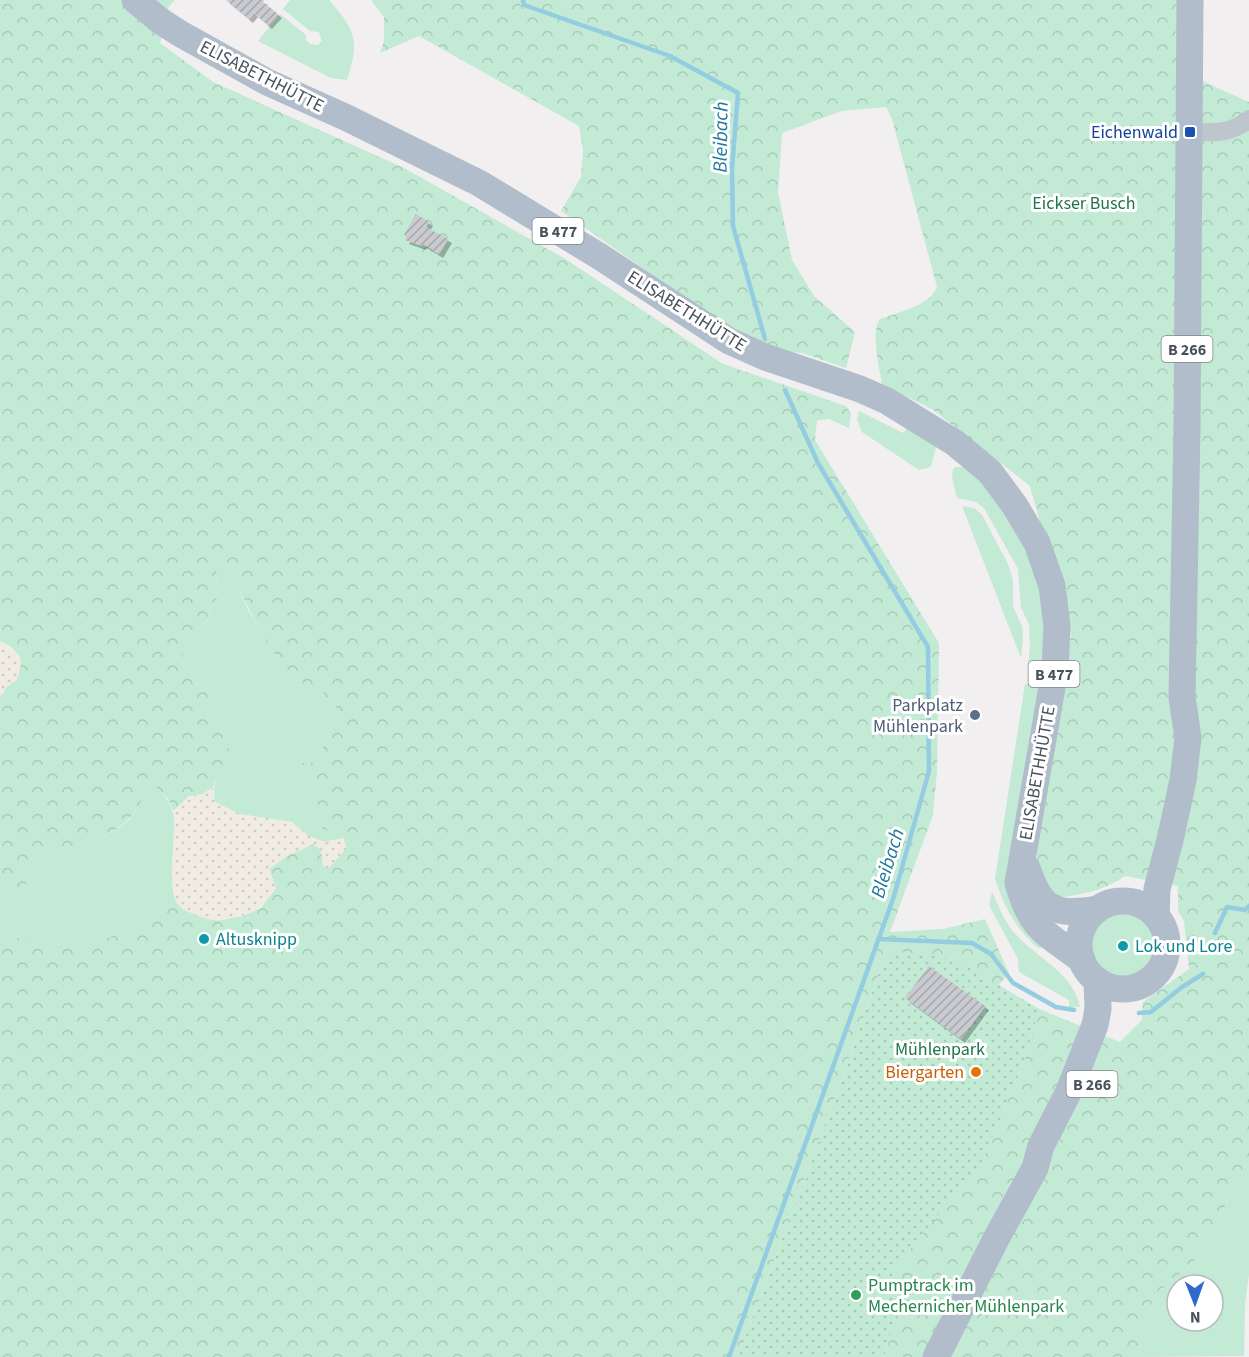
<svg xmlns="http://www.w3.org/2000/svg" width="1249" height="1357" font-family="'Source Sans 3',sans-serif">
<defs>
<pattern id="forest-crowns" width="20" height="18" patternUnits="userSpaceOnUse" patternTransform="scale(1.5)"><rect width="20" height="18" fill="#c2ead4"/><path d="M2 6a3 3 0 1 1 6 0M12 15a3 3 0 1 1 6 0" fill="none" stroke="#a8cab8"/></pattern>
<pattern id="sand-dots" width="8" height="8" patternUnits="userSpaceOnUse" patternTransform="scale(1.5)"><rect width="8" height="8" fill="#f0ece1"/><path d="M2 2h.1M6 6h.1" fill="none" stroke="#cfccc3" stroke-width="1.8" stroke-linecap="round"/></pattern>
<pattern id="park-dots" width="8" height="8" patternUnits="userSpaceOnUse" patternTransform="scale(1.5)"><rect width="8" height="8" fill="#c2ead4"/><path d="M2 2h.1M6 6h.1" fill="none" stroke="#a8cab8" stroke-width="1.8" stroke-linecap="round"/></pattern>
<pattern id="building-hatch" width="6" height="6" patternUnits="userSpaceOnUse" patternTransform="scale(1.5)"><rect width="6" height="6" fill="#c9cbd1"/><path d="M-1 1l2-2M0 6l6-6M5 7l2-2" fill="none" stroke="#a5a7ad"/></pattern>
<filter id="shadow"><feDropShadow dx="4" dy="4" stdDeviation="0" flood-color="#0004"/></filter>
</defs>
<rect width="100%" height="100%" fill="#f1efef"/>
<g fill="#c2ead4" fill-rule="evenodd">
<path d="M290,0H329C356,31 360,40 347,80L331,78L258,41L280,14L306,35V40L310,44L318,45L322,41L319,32L310,31L283,9Z"/>
<path d="M859,411L903,433L909,426L936,447L931,467L919,470L862,432L857,419Z"/>
<path d="M956,467L968,468L971,470L1002,506L1037,569L1048,638L1010,870L1045,947L1038,948C1015,928 1005,908 995,879L1025,684L1035,682L1037,666L1028,665L1030,648L1029,624L1021,608L1018,569L984,508L976,502L957,498L952,478L953,469Z"/>
<path d="M962,506L974,508L982,515L1008,564L1013,580V606L1022,626L1023,636L1021,658Z"/>
<path d="M217,565L224,569L238,588L248,610L289,676L323,693L336,708C334,727 323,744 317,763H303V781L315,790L322,827L343,838L324,842L307,835L292,822L239,814L215,802C211,775 224,767 231,743L205,711L209,694L185,674C183,663 181,651 189,641C193,636 201,634 204,628C212,615 207,609 218,597L216,574Z"/>
<path d="M156,787C184,814 173,834 172,870C172,880 175,892 176,902L135,929L112,936L85,949L0,935V887L30,863L37,846L45,847L61,854C83,845 109,837 127,822C137,813 141,800 146,788Z"/>
<path d="M992,892C998,904 1003,919 1012,930C1032,956 1074,972 1080,1007H1069V1000L1019,972L1018,959L989,905Z"/>
<circle cx="1123" cy="946" r="32"/>
<path d="M1249,1156V1274L1245,1304L1244,1356L1139,1357L1144,1320L1160,1290L1192,1264L1211,1236ZM1177,1285H1213V1321H1177Z"/>
</g>
<g fill="url(#forest-crowns)">
<path d="M0,0H175L169,6L160,43L213,82L404,168L567,260L723,364L846,406L851,413L849,428L829,419L817,420L815,440L939,643L937,771L933,815L890,932L943,929L985,919L1009,973L988,998L881,967L843,1077L738,1357H0V935L85,949L112,936L135,929L176,902L184,910L240,917L261,908L276,888L269,869L287,856L313,844L321,849L323,865L346,848L343,838L322,828L315,790L303,781L299,769L303,763L317,762C323,744 334,727 336,708L323,693L289,676L263,636L238,588L224,569L218,566L216,574L218,597C207,609 211,615 204,628C201,634 193,636 189,641C181,651 183,663 185,674L209,694L205,711L231,743L226,759L217,775L213,787L203,794L189,797L173,811L168,799L156,787L146,788C143,795 141,803 137,809C121,833 87,844 61,854L45,847L37,846L30,863L29,881L12,894L3,885L0,887V695L3,694L20,657L11,647L0,641Z"/>
<path d="M371,0H1181L1187,74L1249,102V1156L1211,1236L1192,1264L1160,1290L1144,1320L1139,1357H884L901,1300L840,1230L981,1164L1024,1062L1039,1009L1120,1042L1142,1020L1143,1002L1189,969L1184,921L1178,911V886L1125,876C1107,889 1085,894 1064,897L1061,902L1038,872L1036,838L1071,634L1030,486L932,409L882,385C880,368 870,333 880,319C899,312 929,306 937,287L892,119L886,107L841,111L782,133L778,192L792,260L814,296L855,332L846,368L802,353L780,351L737,334L561,211L581,177L583,150L579,126L419,36L380,53L384,41V17Z"/>
</g>
<g fill="url(#sand-dots)">
<path d="M0,641C18,656 27,655 16,681L6,687L3,694L0,695Z"/>
<path d="M213,787L215,802L239,814L292,822L307,835L324,842L343,838L347,848L328,869L323,866L321,849L313,844L287,856L269,869L276,888C258,912 253,914 223,920C213,922 206,918 196,915C189,912 181,910 177,903C166,886 177,834 173,811L189,796L203,794Z"/>
</g>
<path fill="url(#park-dots)" d="M896,951L955,959L1039,1009L1024,1062L981,1164L896,1266L892,1276L901,1300L884,1357H738L843,1077L881,967Z"/>
<g fill="none" stroke-linecap="round" stroke-linejoin="round">
<g stroke="#94cde2" stroke-width="4.5">
<path d="M523,0L524,5L670,56L738,93L732,168L733,226L765,339"/>
<path d="M1215,933L1227,907L1245,910L1249,906"/>
<path d="M878,939L972,943L991,954L1013,983L1056,1007L1074,1010"/>
<path d="M1139,1013L1151,1012L1182,987L1203,974"/>
<path d="M729,1357L894,896L929,771L928,647L818,463L785,390"/>
</g>
</g>
<g fill="url(#building-hatch)" filter="url(#shadow)">
<path d="M226,0H264L263,2L278,14L268,25L254,13L249,19Z"/>
<path d="M416,214L429,222L426,227L448,239L439,254L423,244L422,246L405,240L407,237L404,235Z"/>
<path d="M929,966L985,1006L961,1039L905,998Z"/>
</g>
<g fill="none" stroke-linecap="round" stroke-linejoin="round">
<path stroke="#bfc5cc" stroke-width="18" d="M1190,132C1214,132 1229,135 1249,119"/>
<g stroke="#b1bdca" stroke-width="27">
<path d="M135,0L159,20L179,33L267,82L345,117L479,183L599,256L729,341L765,357L860,389L887,401L955,443L990,472L1015,506L1037,543L1052,586L1057,626L1055,670L1018,883C1031,930 1046,933 1082,960"/>
<path d="M1027,868C1041,911 1055,916 1098,909"/>
<circle cx="1123" cy="945" r="44"/>
<path d="M1156,916L1157,889L1171,836L1183,780L1188,738L1182,697L1187,428L1190,0"/>
<path d="M936,1357L997,1237L1035,1168L1041,1146L1069,1091L1095,1025L1098,1009L1097,980"/>
</g>
</g>
<rect fill="#1a4fb4" stroke="#fff" stroke-width="2" x="1184" y="126" width="12" height="12" rx="3"/>
<circle fill="#5c6f8a" stroke="#fff" stroke-width="2" cx="975" cy="715" r="6"/>
<g fill="#0f9aa8" stroke="#fff" stroke-width="2">
<circle cx="204" cy="939" r="6"/>
<circle cx="1123" cy="946" r="6"/>
</g>
<circle fill="#e8710a" stroke="#fff" stroke-width="2" cx="976" cy="1072" r="6"/>
<circle fill="#2e9e5b" stroke="#fff" stroke-width="2" cx="856" cy="1295" r="6"/>
<g text-anchor="middle" stroke-width="6" stroke-linejoin="round" paint-order="stroke">
<g fill="#fff" stroke="#80858c" stroke-width="1.5">
<rect x="532.5" y="218" width="51" height="26" rx="4.5"/>
<rect x="1161.5" y="336" width="51" height="26" rx="4.5"/>
<rect x="1028.5" y="661" width="51" height="26" rx="4.5"/>
<rect x="1066.5" y="1071" width="51" height="26" rx="4.5"/>
</g>
<g font-size="16" font-weight="bold" fill="#49515a">
<text x="558" y="237">B 477</text>
<text x="1187" y="355">B 266</text>
<text x="1054" y="680">B 477</text>
<text x="1092" y="1090">B 266</text>
</g>
<g font-size="18" fill="#49515a" stroke="#fff">
<text transform="translate(262 76) rotate(27)" y="6">ELISABETHHÜTTE</text>
<text transform="translate(687 311) rotate(32)" y="6">ELISABETHHÜTTE</text>
<text transform="translate(1037 773) rotate(-80)" y="6">ELISABETHHÜTTE</text>
</g>
<g font-size="18" fill="#164399" stroke="#fff" text-anchor="end">
<text x="1178" y="138">Eichenwald</text>
</g>
<g font-size="18" fill="#22734f" stroke="#fff">
<text x="1084" y="209">Eickser Busch</text>
<text x="940" y="1055">Mühlenpark</text>
</g>
<g font-size="18" fill="#4e5e75" stroke="#fff" text-anchor="end">
<text x="963" y="711">Parkplatz<tspan x="963" dy="21">Mühlenpark</tspan></text>
</g>
<g font-size="18" fill="#0d838f" stroke="#fff" text-anchor="start">
<text x="216" y="945">Altusknipp</text>
<text x="1135" y="952">Lok und Lore</text>
</g>
<g font-size="18" fill="#c56008" stroke="#fff" text-anchor="end">
<text x="964" y="1078">Biergarten</text>
</g>
<g font-size="18" fill="#27864d" stroke="#fff" text-anchor="start">
<text x="868" y="1291">Pumptrack im<tspan x="868" dy="21">Mechernicher Mühlenpark</tspan></text>
</g>
<g font-size="20" font-style="italic" fill="#1d7899" stroke="#fff">
<text transform="translate(720 137) rotate(-89)" y="7">Bleibach</text>
<text transform="translate(887 863) rotate(-73)" y="7">Bleibach</text>
</g>
</g>
<g transform="translate(1195 1303) rotate(179)"><circle r="28" fill="#ffffff" stroke="#b6b9bd" stroke-width="1.5"/>
<path d="M0-4.5L10 22L0 15L-10 22Z" fill="#2e6acc"/>
<text y="-9" font-size="16" font-weight="bold" text-anchor="middle" fill="#49515a">N</text>
</g>
</svg>
